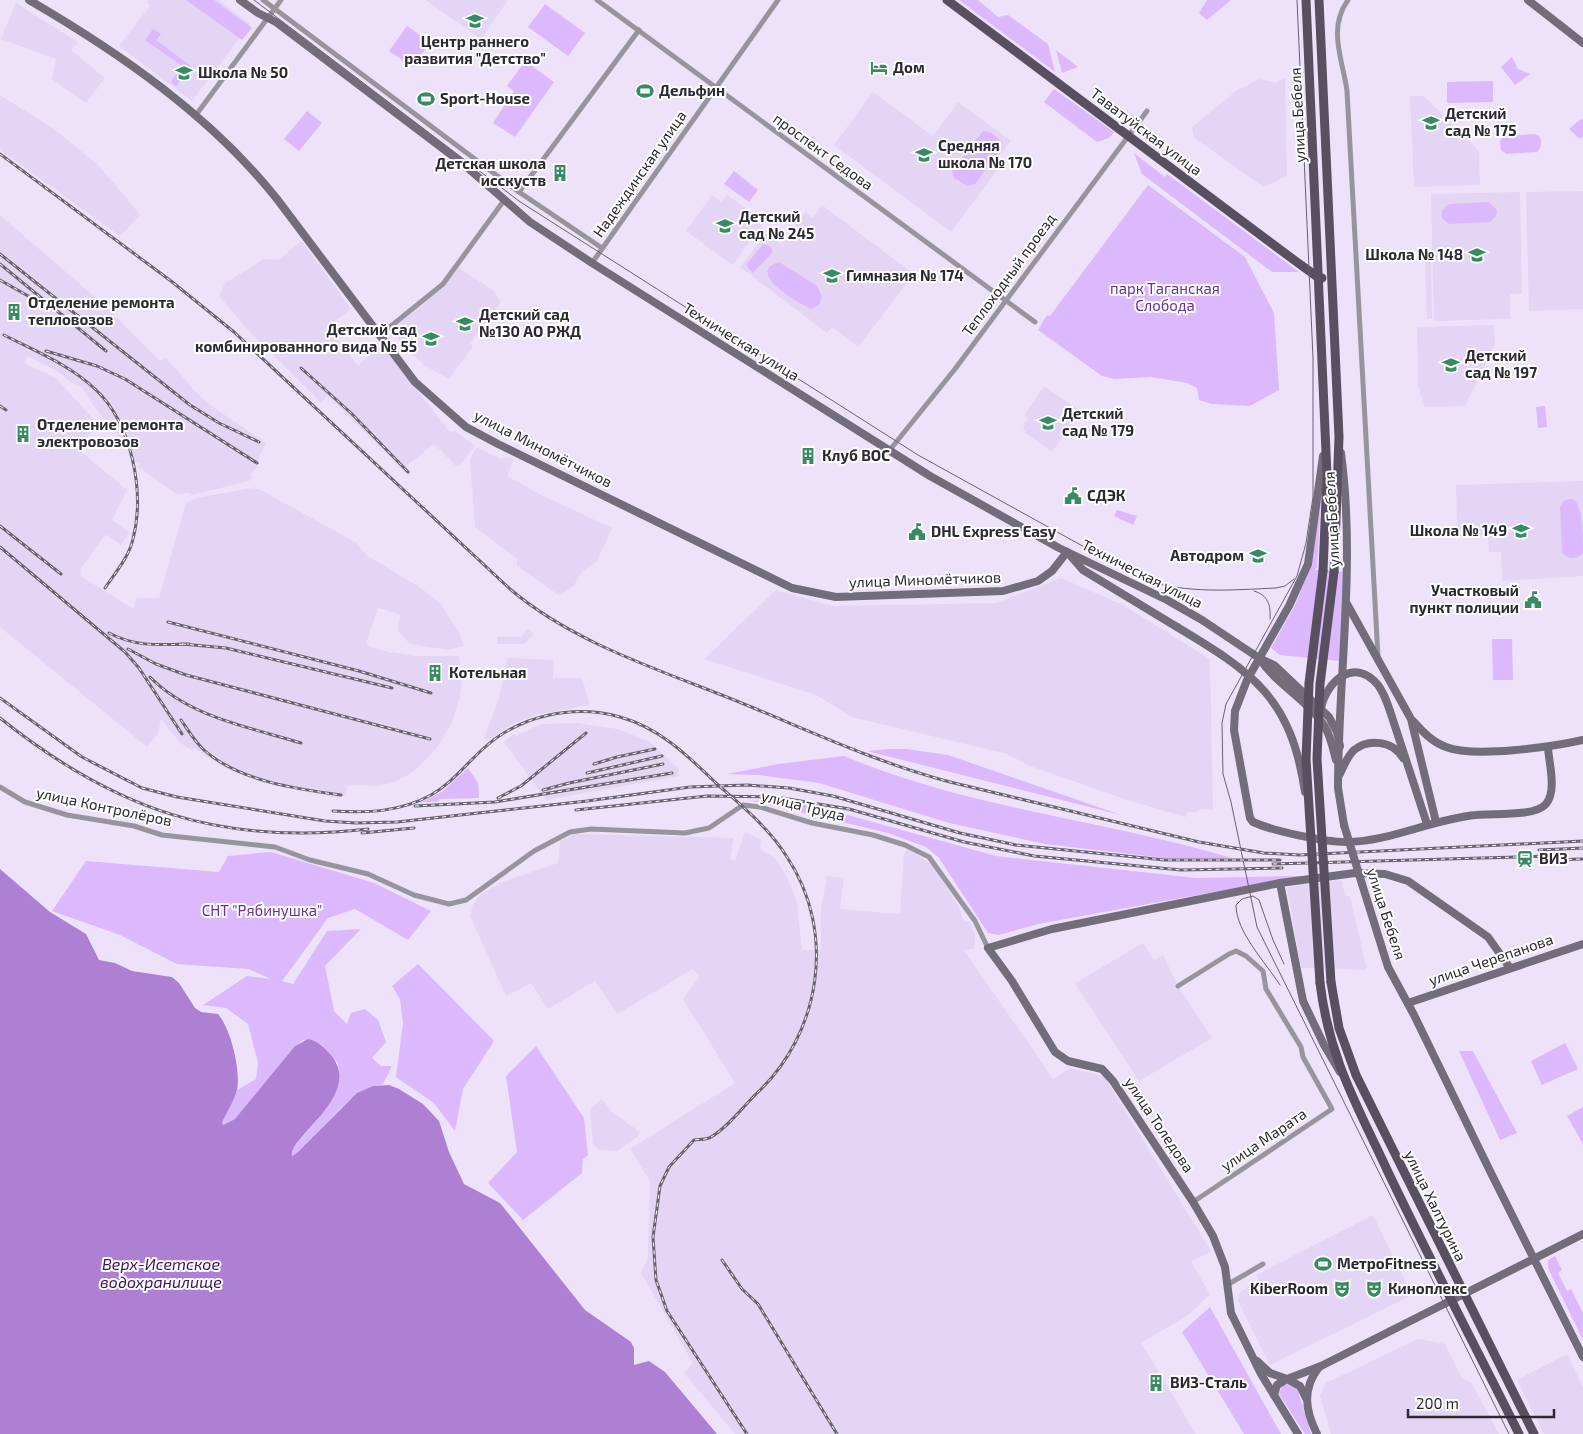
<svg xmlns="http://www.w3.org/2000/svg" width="1583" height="1434" font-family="'Exo 2',sans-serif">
<rect width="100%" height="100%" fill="#eee2fa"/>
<g fill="#e5d5f4">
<path d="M149,0H219L250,24L192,101L119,46L150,6L147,3Z"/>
<path d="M426,0H508L481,39Z"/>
<path d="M16,3L78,42L71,50L105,78L86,103L52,79L56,59L1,39Z"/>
<path d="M1285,77L1287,176L1264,187L1194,138L1192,127L1236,91L1259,79L1276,83Z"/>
<path d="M873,92L933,136L958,102L1011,141L993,165L998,169L951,232L834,145Z"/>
<path d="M0,95L54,129L98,165L124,195L140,215L120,236L3,152L0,147Z"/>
<path d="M1410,96H1424L1479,151L1480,185L1414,187Z"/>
<path d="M1583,191V309L1529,311L1526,192Z"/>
<path d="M1520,192L1522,294H1510V319L1434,321L1431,194Z"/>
<path d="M712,195L721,202L727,195L764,221L733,265L686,231Z"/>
<path d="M822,205L914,274L858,347L832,327L827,333L740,267L766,233L781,244L805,212L813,218Z"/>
<path d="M0,215L102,303L160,361L166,358L196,392L213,407L266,443L259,457V464L250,475L252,477L249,481L192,495L189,493L177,494L138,467L140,464L135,462L130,446H125L112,426L97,411L81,386L70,382L57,371L27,356L24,363L56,378L98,424L78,449L127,490L112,520L130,532L121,545L107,535L104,536L80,570L81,576L133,609L137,598H159L186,503L196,498L252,488L259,489L357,543L366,555L421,588L441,604L459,632L464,646L448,650L410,644L397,630L401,615L378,608L366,643L371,647L392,653L393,652L413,656H459L462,679L460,696L452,723L436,749L413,772L397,781L379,786L349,785L344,796L339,798L277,786L222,767L194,748L192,750L180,743L161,719L158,734L147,747L0,627Z"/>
<path d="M302,241L351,309L328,327L358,366L381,344L450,432L455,431L475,446L460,465L456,466L434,444L406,466L411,472L408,475L328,396L321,403L247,329L219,296L225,283L264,259L278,260Z"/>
<path d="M1425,261H1431L1432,319H1427Z"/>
<path d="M459,268L494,291L501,302L470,343L473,346L449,379L424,365L394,335L392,329L422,306Z"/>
<path d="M1494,325L1495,344L1465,406L1425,407L1418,386L1417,327Z"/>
<path d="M1044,386L1080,411L1052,452L1026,433L1023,427L1028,419L1025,415Z"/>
<path d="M476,447L501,459L510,457L514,459L507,476L541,495L612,528L597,561L583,571L574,585L560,596L517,566V559L475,527L470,461Z"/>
<path d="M1583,481V576L1502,581L1501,552H1489L1488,535L1463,536L1457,527L1456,485Z"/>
<path d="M1061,578L1123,605L1210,659L1213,810L1201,809L1194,813L1188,811L1186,817L1127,800L1030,766L1007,754L852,717L816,695L704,659L776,590L833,606L996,603Z"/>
<path d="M528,629L534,634L525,644H497V637H521Z"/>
<path d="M507,658L554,660L553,678H582L590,705L535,715L511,725L487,741L484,738L499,698Z"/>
<path d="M577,723L618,729L650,742L678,768L679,776L546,800L504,742L514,734L516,736L541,724Z"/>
<path d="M745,832L761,840L760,849L775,858L788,879L797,902L802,950H821V909L827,876L844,878L840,909L900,914L904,853L908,849L933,865L959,907L963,920L970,922L975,935L974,949L964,950L1053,1079L1070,1068L1104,1076L1211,1251L1191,1262L1210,1294L1190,1314L1141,1343L1196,1434H735L684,1373L693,1363L641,1273L648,1257L650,1181L630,1149L735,1083L683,999L700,976L693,969L617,1014L595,981L548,1009L531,983L506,996L470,916L473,904L482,893L505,881L558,863L560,841L575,834L734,838L730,859L735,861Z"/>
<path d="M1342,880L1345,896H1350L1367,970L1301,968L1287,887Z"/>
<path d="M1143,943L1154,960L1163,955L1178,986L1212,1038L1139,1081L1075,983Z"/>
<path d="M602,1099L612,1112L640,1132L637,1137L617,1151L599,1150L593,1144L590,1114L592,1107Z"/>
<path d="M1373,1215L1412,1295L1270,1365L1238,1301L1240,1292L1259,1280L1256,1275Z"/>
<path d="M1418,1339L1445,1344L1462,1378L1471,1382L1499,1434H1331L1320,1395L1326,1383Z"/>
<path d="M1567,1354L1583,1387V1434H1544L1517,1380Z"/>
</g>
<g fill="#dcb8fd">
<path d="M186,0H214L252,28L242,40Z"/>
<path d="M959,0H978L998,17L1008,15L1048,44L1055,72Z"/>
<path d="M1207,0H1231L1207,20L1199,13Z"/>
<path d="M545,4L585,33L568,56L528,27Z"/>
<path d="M407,26L430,42L413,67L389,51Z"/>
<path d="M153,29L161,34L156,40L191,66L176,86L171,82L182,66L145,40Z"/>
<path d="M1056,50L1078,67L1062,73Z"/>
<path d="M1512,57L1518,69L1530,74L1515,85L1501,67Z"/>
<path d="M525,61L554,82L515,137L493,123L514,91L507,86Z"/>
<path d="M1493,81V102L1447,103V82Z"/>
<path d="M1054,89L1114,132L1109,138L1097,142L1044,102Z"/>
<path d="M307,111L322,123L299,151L284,139Z"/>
<path d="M1581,119L1583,120V136L1580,139L1569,129Z"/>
<path d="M983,131L990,132L999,139L1001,149L975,184L967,186L954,178L952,171Z"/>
<path d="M1535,134L1539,136C1542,141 1542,148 1537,152L1506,154L1501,150L1500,140L1504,136Z"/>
<path d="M1134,153L1165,177L1167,174L1299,272H1272L1142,174Z"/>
<path d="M734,171L758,190L749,202L724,184Z"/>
<path d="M1148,185L1245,257L1274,313L1279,390L1250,406L1212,404L1199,400L1197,388L1187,383L1151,377L1115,379L1102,376L1038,330L1047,315L1050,316Z"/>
<path d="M1489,202L1497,210L1496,216L1490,222L1449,224L1442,218V210L1449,204Z"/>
<path d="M763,244L770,246L773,252L753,273L746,265Z"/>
<path d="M779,262L817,286L822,297L819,305L811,309C799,304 744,272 779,262Z"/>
<path d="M1545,406L1547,427L1538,428L1536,407Z"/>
<path d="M1572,499C1583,502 1583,538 1583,553C1577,560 1567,560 1562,552L1560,506L1565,500Z"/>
<path d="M1321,500L1317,568L1315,570L1345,572L1339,661L1280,655L1271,648L1294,607L1312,564Z"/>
<path d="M1117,510L1137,516L1133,525L1114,516Z"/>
<path d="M1492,639H1512L1513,680H1493Z"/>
<path d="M889,749H907L948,755L1121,815L867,751Z"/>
<path d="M844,756C967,808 1104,820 1232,858H1164L1045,844L949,823L819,783L758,775L727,774L778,764Z"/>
<path d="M468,768L478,783L479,798L439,799V801L420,803L443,791Z"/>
<path d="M748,800L815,806L996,856L1196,878L1303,876L1038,924L999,935L988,933L939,858L926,847L888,833Z"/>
<path d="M271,852L374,883L431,911L408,940L355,909L328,918L282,981L293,984L327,931L361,929L325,966L334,1011L347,1024L351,1013L365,1009L378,1020L386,1042L372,1058L381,1066H392L383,1084C344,1091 324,1133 294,1156L291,1154L293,1148L319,1118L339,1083L338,1063L322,1045L303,1040L295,1046L243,1111L235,1119L223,1125L222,1123L237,1090L256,1079L258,1063L248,1024L226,1008L203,1005L247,976L271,979L248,969L177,964L120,935L52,911L86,861L219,872L228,856Z"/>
<path d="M418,964L494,1041L463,1089L455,1131L434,1103L396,1077L403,1023L400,999L392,986Z"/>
<path d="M1565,1043L1578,1069L1542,1085L1531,1061Z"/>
<path d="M536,1046L584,1118L588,1155L583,1159L582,1173L523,1220L488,1183L517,1152L506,1076Z"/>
<path d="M1459,1051H1473L1517,1133L1500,1140Z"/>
<path d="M1583,1107V1144L1567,1116Z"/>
<path d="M1555,1256L1562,1270L1558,1273L1567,1291L1571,1289L1583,1313V1340L1548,1268V1260Z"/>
<path d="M1210,1307L1281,1434H1244L1182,1332Z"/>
<path d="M1287,1384H1294L1297,1388L1311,1434H1305L1279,1394L1282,1386Z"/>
</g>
<path fill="#ad80d4" d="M0,869L50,912L86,934L99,960L115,963L132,971L172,977L179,983L195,1008L201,1012L218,1014C231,1029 241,1071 237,1090C234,1101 226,1113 222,1123L223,1125L235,1119L295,1046L308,1039C318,1041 324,1047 330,1054C366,1094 286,1139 292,1156L297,1153L357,1093L373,1086L389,1085L399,1089L423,1104L439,1121L449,1152L464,1184L500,1203L585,1310L631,1342L634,1348V1365L649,1361L665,1372L717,1434H0Z"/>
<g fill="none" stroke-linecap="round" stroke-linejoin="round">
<g stroke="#98949d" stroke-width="5">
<path d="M263,0L519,192L602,248"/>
<path d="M597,0L1035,322"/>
<path d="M1348,0C1327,29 1343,60 1347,91L1378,657"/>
<path d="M196,115L281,0"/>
<path d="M519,192L639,30"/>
<path d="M592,263L778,0"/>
<path d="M380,335L443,284L505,199"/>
<path d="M889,451L955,369L1147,111"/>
<path d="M0,787L25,802L67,815L134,826L162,835L275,847L310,860L368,874L414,895L449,904L466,900L534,851L570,832L591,829L685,833L709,828L743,805L760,807L812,823L873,835L905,845L929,857L975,921L988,948"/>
<path d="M1178,986L1229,954L1236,951L1246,956L1263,971L1266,989L1301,1047L1303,1057L1332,1109L1193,1202"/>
<path d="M1227,1285L1263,1264"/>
</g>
<g stroke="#736c7a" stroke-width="8">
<path d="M29,0C120,53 211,116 277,199L415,382L466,427L498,444L792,588L836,597L1003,591L1038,581L1052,571L1067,552"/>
<path d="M240,0L258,13L276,22L462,163L530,222L592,263L930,476L1059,548L1167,600L1202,620L1259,658L1274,665L1329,717L1337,732L1340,746"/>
<path d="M1528,0L1583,43"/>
<path d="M1341,453C1356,565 1338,676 1338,788L1344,825"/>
<path d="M1323,456L1308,564L1289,606L1247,680L1235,711L1234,730L1250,818L1253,822C1273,831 1324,842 1346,842C1390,842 1432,819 1476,815C1493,813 1535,817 1546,804C1557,791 1549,763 1548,748"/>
<path d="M1069,554L1083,570L1177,627"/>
<path d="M1347,604L1411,719L1436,822"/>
<path d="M1259,658C1277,685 1308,700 1325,727C1331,737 1333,749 1336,760"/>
<path d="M1390,711L1427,824"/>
<path d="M1413,721C1422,731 1432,742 1446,747C1474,758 1552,747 1583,740"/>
<path d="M1340,774C1344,765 1347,757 1354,750C1369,738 1393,741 1403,758"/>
<path d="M1280,883L1303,1001L1324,1045L1340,1072"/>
<path d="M1362,884L1388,967L1414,1015L1490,1171L1583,1357"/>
<path d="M1408,1003L1583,944"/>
<path d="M1257,1361L1270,1373L1287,1379L1321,1366L1583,1234"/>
<path d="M1274,1395L1277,1385L1287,1379L1300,1386L1306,1398"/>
<path d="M1298,1434L1261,1374L1231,1313L1225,1267L1213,1236L1193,1202L1113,1081L1102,1069L1068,1061L1055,1052L1012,981L988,948L1052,929L1280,883L1355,873L1385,874L1408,881L1488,937L1510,968"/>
<path d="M1317,1434C1305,1410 1302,1389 1319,1367"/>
</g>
<g stroke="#585060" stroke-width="9">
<path d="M947,0L1294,260L1319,278H1322"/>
<path d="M1306,0L1327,475L1323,571"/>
<path d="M1319,0L1339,437L1334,572"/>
<path d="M1331,982L1339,1028L1356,1075L1534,1434"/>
<path d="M1320,983C1329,1058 1357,1105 1388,1172C1430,1260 1475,1346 1519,1434"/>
</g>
<g stroke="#696270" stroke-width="1">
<path d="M254,0L519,201L547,219L918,455L1144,580C1190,594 1229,590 1276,588L1285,586L1294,579"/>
<path d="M1297,0L1313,358V497L1306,543L1297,576L1226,704L1222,723L1223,774L1231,802L1257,927L1509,1434"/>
<path d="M1254,591C1268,595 1271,605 1270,619"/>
<path d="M1280,985C1266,963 1236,932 1236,905L1242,899L1253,896L1259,900L1273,940L1284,964"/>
</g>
<g stroke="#696270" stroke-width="3">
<g id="rail">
<path d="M0,154L171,281L234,332L510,589C576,645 664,671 744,704C812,732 878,763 950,782L1199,842L1264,853L1299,855L1583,841"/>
<path d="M0,254L190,405L219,423L259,442"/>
<path d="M0,264L106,351"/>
<path d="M0,280L37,301"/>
<path d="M4,335C35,351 70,365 95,389C132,423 145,492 133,539C129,557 115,573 105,588"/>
<path d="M46,351L97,366L125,379L257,463"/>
<path d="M301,368L351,413L408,472"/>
<path d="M0,406L6,410"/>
<path d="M0,526L61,574"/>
<path d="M0,547L125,652L139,668L182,734"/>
<path d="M168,622L359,671L431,693"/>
<path d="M109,633C135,647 160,645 189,644"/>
<path d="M182,644L226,648L392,688"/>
<path d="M128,649L156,664L186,675L430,739"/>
<path d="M150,677C189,717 249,727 301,743"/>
<path d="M0,698L82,757L142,788L177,797L325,821L356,823L397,822L587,801L690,787L747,785L789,788L833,796L960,833L1016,845L1165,860H1280"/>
<path d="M0,718C115,810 220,846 368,829"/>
<path d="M181,720C188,730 195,742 204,750C239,781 296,789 341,795"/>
<path d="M594,764L617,757L655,749"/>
<path d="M587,773L662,756"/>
<path d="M543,790L569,783L663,764"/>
<path d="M498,798L521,786L586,733"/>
<path d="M415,806L495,802L672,773"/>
<path d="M576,810L707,796L776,797L849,809L964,842L1034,856L1181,870L1282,868"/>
<path d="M333,811C368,813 400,812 431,795C452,783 466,764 484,748C520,715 574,704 620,717C660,728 688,756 717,784C742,806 769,828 787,857C837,932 821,1034 756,1094C742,1108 728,1127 711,1137C707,1140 699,1139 694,1140L669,1167L660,1186L653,1237L656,1280L667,1311L747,1434"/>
<path d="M362,833L414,828"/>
<path d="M1539,850L1583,848"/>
<path d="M1544,860L1583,859"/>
<path d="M1273,864L1551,856"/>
<path d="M722,1260L742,1289L758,1304L837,1434"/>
</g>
</g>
<use href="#rail" stroke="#fff" stroke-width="1" stroke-dasharray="4" stroke-linecap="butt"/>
<g stroke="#736c7a" stroke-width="8">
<path d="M1177,627C1254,673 1291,698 1305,792"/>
<path d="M1321,708C1327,680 1355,657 1378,685C1384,693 1387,702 1390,711"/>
<path d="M1344,825L1362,884"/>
</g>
<g stroke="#585060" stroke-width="9">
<path d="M1331,982L1317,759L1320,684L1334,572"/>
<path d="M1320,983L1306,759L1309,683L1323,571"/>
</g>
</g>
<defs>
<g id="school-bare" transform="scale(1.35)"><path d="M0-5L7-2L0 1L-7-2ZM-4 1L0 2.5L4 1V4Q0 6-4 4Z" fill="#368c60" stroke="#fff" stroke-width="2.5" paint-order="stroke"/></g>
<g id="hotel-bare" transform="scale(1.35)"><path d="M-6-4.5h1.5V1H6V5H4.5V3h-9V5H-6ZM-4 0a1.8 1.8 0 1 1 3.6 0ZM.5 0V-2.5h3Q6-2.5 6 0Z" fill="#368c60" stroke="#fff" stroke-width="2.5" paint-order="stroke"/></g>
<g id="stadium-bare" transform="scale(1.35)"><path d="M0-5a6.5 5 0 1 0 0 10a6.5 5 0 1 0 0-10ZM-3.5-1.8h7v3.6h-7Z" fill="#368c60" stroke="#fff" stroke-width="2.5" paint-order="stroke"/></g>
<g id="building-bare" transform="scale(1.35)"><path d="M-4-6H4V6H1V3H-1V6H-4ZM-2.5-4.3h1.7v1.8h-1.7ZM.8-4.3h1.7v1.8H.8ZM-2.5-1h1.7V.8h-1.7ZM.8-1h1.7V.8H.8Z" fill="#368c60" stroke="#fff" stroke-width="2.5" paint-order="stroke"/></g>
<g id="civic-bare" transform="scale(1.35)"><path d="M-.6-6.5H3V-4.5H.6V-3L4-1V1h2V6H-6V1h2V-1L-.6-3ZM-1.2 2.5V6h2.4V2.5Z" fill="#368c60" stroke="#fff" stroke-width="2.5" paint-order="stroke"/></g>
<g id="station-bare" transform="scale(1.35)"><path d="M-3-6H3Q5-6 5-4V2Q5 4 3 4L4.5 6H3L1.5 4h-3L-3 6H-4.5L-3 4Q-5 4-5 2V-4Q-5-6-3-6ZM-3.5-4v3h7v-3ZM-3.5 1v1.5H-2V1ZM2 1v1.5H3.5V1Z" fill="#368c60" stroke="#fff" stroke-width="2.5" paint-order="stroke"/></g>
<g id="theatre-bare" transform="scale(1.35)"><path d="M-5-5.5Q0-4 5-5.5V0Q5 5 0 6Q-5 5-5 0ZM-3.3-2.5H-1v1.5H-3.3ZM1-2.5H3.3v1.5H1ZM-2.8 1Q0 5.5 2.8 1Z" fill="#368c60" stroke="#fff" stroke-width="2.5" paint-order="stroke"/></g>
</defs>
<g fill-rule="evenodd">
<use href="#school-bare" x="475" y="21"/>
<use href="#hotel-bare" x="879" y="68"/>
<use href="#school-bare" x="184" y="73"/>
<use href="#stadium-bare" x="645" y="91"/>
<use href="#stadium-bare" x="426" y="99"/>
<use href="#school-bare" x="1431" y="123"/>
<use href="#school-bare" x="924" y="155"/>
<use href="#building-bare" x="560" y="173"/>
<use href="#school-bare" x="725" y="226"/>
<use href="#school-bare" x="1477" y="255"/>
<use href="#school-bare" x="832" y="276"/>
<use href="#building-bare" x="14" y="312"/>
<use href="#school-bare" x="465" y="324"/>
<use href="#school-bare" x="431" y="339"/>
<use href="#school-bare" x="1451" y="365"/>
<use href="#school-bare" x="1048" y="423"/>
<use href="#building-bare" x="23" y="434"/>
<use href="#building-bare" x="808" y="456"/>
<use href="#civic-bare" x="1073" y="496"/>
<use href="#school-bare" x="1521" y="531"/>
<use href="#civic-bare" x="917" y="532"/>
<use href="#school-bare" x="1258" y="556"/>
<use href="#civic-bare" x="1533" y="600"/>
<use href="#building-bare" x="435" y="673"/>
<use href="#station-bare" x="1525" y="859"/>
<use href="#stadium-bare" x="1323" y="1264"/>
<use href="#theatre-bare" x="1342" y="1289"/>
<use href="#theatre-bare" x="1374" y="1289"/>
<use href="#building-bare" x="1156" y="1383"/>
</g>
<g text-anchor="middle" stroke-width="4" stroke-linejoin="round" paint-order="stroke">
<g font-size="15" font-weight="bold" fill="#2d2932" stroke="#fff" text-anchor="start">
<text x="475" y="47" text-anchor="middle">Центр раннего<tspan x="475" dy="17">развития "Детство"</tspan></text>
<text x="893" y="73">Дом</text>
<text x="198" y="78">Школа № 50</text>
<text x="659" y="96">Дельфин</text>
<text x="440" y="104">Sport-House</text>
<text x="1445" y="119">Детский<tspan x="1445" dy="17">сад № 175</tspan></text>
<text x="938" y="151">Средняя<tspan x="938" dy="17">школа № 170</tspan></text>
<text x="546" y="169" text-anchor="end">Детская школа<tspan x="546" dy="17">исскуств</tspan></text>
<text x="739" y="222">Детский<tspan x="739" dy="17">сад № 245</tspan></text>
<text x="1463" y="260" text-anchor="end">Школа № 148</text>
<text x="846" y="281">Гимназия № 174</text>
<text x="28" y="308">Отделение ремонта<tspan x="28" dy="17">тепловозов</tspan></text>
<text x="479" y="320">Детский сад<tspan x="479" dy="17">№130 АО РЖД</tspan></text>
<text x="417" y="335" text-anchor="end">Детский сад<tspan x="417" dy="17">комбинированного вида № 55</tspan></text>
<text x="1465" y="361">Детский<tspan x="1465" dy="17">сад № 197</tspan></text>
<text x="1062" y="419">Детский<tspan x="1062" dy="17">сад № 179</tspan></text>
<text x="37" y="430">Отделение ремонта<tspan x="37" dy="17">электровозов</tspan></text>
<text x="822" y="461">Клуб ВОС</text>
<text x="1087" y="501">СДЭК</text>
<text x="1507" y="536" text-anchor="end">Школа № 149</text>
<text x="931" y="537">DHL Express Easy</text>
<text x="1244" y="561" text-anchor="end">Автодром</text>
<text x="1519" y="596" text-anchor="end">Участковый<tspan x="1519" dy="17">пункт полиции</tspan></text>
<text x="449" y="678">Котельная</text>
<text x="1539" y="864">ВИЗ</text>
<text x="1337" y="1269">МетроFitness</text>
<text x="1328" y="1294" text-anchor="end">KiberRoom</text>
<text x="1388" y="1294">Киноплекс</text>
<text x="1170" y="1388">ВИЗ-Сталь</text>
</g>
<g font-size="15" fill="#2d2932" stroke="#fff">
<text transform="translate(1298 115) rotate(-93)" y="5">улица Бебеля</text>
<text transform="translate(1146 132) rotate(37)" y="5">Таватуйская улица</text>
<text transform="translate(823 152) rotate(36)" y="5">проспект Седова</text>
<text transform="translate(640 174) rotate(-55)" y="5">Надеждинская улица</text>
<text transform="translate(1009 275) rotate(-54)" y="5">Теплоходный проезд</text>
<text transform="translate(741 342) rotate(32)" y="5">Техническая улица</text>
<text transform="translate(543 449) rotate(27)" y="5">улица Миномётчиков</text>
<text transform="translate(1332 519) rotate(-93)" y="5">улица Бебеля</text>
<text transform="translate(1142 574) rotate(27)" y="5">Техническая улица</text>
<text transform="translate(925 580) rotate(-2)" y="5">улица Миномётчиков</text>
<text transform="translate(803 806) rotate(14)" y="5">улица Труда</text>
<text transform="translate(104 807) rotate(12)" y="5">улица Контролёров</text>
<text transform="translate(1386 914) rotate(72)" y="5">улица Бебеля</text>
<text transform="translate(1491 960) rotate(-19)" y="5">улица Черепанова</text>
<text transform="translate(1159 1125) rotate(56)" y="5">улица Толедова</text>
<text transform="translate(1264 1140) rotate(-34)" y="5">улица Марата</text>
<text transform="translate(1435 1206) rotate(64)" y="5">улица Халтурина</text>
</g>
<g font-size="15" fill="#6a3094" stroke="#fff">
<text x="1165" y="294">парк Таганская<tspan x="1165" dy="17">Слобода</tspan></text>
<text x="262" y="916">СНТ "Рябинушка"</text>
</g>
<g font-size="16" font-style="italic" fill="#3f115d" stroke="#fff">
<text x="161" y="1270">Верх-Исетское<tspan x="161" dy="18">водохранилище</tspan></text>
</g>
</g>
<path d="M1408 1409v8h146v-8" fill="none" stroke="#2d2932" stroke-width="2.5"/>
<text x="1416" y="1409" font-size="15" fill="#2d2932" stroke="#ffffff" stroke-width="4" paint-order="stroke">200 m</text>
</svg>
